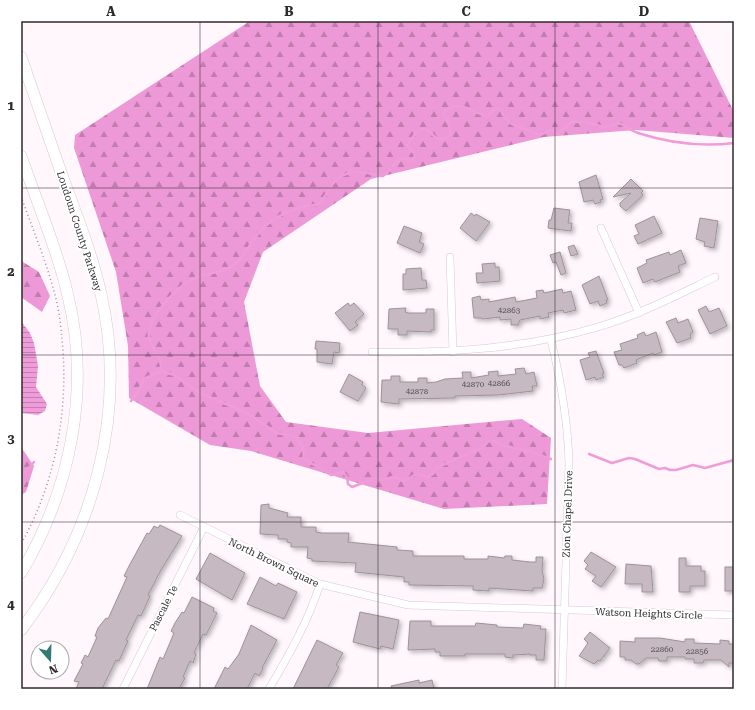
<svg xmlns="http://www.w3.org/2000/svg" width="755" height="710" font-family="'Roboto Serif',serif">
<defs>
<pattern id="forest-firs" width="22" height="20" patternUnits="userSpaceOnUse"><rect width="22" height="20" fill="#ee99d7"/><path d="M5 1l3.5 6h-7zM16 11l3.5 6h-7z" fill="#c17daf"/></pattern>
<pattern id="water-rules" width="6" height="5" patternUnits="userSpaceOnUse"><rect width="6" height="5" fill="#f19cda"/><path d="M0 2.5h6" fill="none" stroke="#c47fb1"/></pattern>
<filter id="shadow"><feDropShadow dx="2.5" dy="2.5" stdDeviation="2" flood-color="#0004"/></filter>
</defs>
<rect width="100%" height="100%" fill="#fff7fc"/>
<g fill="url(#forest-firs)">
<path d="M250,21H689L734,112V138L636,130L544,137L371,179L263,252L244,302L260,386L286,422L368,433L522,419L551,438L547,504L444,509L251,451L210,445L129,398L128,346L116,272L74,148L75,135Z"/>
<path d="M21,257L23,262L39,272L50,296L42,312L21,297Z"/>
<path d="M21,447L34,466L26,492L21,495Z"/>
</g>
<path fill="url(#water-rules)" d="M21,321L30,333L34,343L38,366L36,387L47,404L45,411L38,415L21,413Z"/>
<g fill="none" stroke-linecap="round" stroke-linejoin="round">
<g stroke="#f19cda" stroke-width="2.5">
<path d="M161,371L174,375L200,393L247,413L277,433L296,437L303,447L304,459L331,475L343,472L347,477L348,484L352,487L376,478L382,480L393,477L405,481L416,474L428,477L433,474L436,468L481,448L490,440L502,445L532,452L551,459"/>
<path d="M131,401L139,390L144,379L161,371C163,353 142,343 151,323C157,309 182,282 197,277C208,273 222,273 232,266C246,257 252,238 264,227C275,217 291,210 304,206C308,205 313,206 316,205C329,201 328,171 360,172C368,172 375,176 383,176L401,158L413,161L415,155L407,145L418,130C429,127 430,134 438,139H445L450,135C452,124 446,121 443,112C465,98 470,114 489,116L492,111L498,108L501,110C507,129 526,127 540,135L551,130L558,134L571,122H584L604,127L619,123C625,126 632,131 638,133C669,143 702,147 734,143"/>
<path d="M589,454L612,463L629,458L635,459L659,469L665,468L670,470H676L693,465L705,468L734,460"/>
<path d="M21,477L34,462"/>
</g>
</g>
<g fill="#c6b9c2" stroke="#9e929a" filter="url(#shadow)">
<path d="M596,175L603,199L600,200L601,202L595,204L593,200L584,202L579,182Z"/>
<path d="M631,179L643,191L641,193L643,195L626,211L620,206V203L631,193L613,197Z"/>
<path d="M554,208L570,210L568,223H572L571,231L548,228L549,220H551Z"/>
<path d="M471,213L475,216L476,214L490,222L476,241L460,228Z"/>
<path d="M654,216L662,233L638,244L634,236L639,234L635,225Z"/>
<path d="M700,218L718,221L714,248L704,246L705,242L696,239Z"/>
<path d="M404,226L422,233L419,242L424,244L420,253L397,243Z"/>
<path d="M574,245L578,254L571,256L568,247Z"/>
<path d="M681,250L686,263L678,266L680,272L655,282L653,279L643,283L637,268L647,263L646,260L669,252L670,255Z"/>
<path d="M560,252L566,273L561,275L556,262L553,263L550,255Z"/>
<path d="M495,263V267H499L500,281L477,283L476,273H483L482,264Z"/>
<path d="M421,268L422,280H426L427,288L403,290V274H406V269Z"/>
<path d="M599,276L608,300H606L607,303L600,306L598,301L590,304L582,285Z"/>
<path d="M562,289L563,293L571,291L576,310L564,313L563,310L548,313L549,317L540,319V316L520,320L518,325H511V319L500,320V317L483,319L481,318H474L472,298L480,296L481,300L489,299V302L515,297L516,302L537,298L536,291L543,290L544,293Z"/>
<path d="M348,303L350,306L354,303L364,314L355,322L358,325L350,331L335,313Z"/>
<path d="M706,306L709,312L719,308L727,326L710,334L698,310Z"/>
<path d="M406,308L405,312L408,313H426V309H434V330H431V332L407,331V335H398V329H388L389,309Z"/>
<path d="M676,318L678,323L688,319L693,332L690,334L691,338L677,343L666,322Z"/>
<path d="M644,332L646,336L656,332L662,352L654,355L653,353L636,360L637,363L624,368L622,365H619L614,352L622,350L620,344L638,338L637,335Z"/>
<path d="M316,341L340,343L339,353L334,352L332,364L317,362V349H315Z"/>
<path d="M596,351L604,373L602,374L604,377L596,380L595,377L586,380L580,360L590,357L588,353Z"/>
<path d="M524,368L526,374L534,372L537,386H532L533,391L498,395L455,396V398L399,399V404L381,402L382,380H391V376H400V382H418V378H427V383L436,382L445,379L463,378L462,372H471V378L489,375L488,372L498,371V376L516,374L515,369Z"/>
<path d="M349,374L363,382L362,385L366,388L358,401L340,392Z"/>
<path d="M269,504V508L288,513L287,517H301V527H316V532L322,533H349L348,542L397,547V550L413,551V556H464V559H488V556L504,558L505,556H512V560L530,562H536V557H543L542,570L544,579L542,588H533V591L489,588V591L473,590V586L409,585V582H404V577L355,572L356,563L312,561V559L307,558L308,547H291V543L287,542V539H278V535L260,534L261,505Z"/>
<path d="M160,525L182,536L161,570L148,595L150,596L141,616L138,615L126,640L128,641L119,661L116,660L102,689H76L79,682L74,681L83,664L81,663L85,655L88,657L97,637L95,636L98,628L106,618L108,619L127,577L124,576L129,566L147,533L149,534L154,526L158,528Z"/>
<path d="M591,552L616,567L601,587L592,581L596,576L585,569L588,565L584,561Z"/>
<path d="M210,553L245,573L232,600L196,579Z"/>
<path d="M679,558H686V566H701V571H705V586H690V592H679Z"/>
<path d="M626,564L651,566L653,592H642V584H625Z"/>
<rect x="725" y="567" width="9" height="24"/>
<path d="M260,577L276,586L278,583L297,592L284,619L247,604Z"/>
<path d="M192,597L214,608L213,611L217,613L206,635L203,634L194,653L196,654L193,663L190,661L183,677L185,678L179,689H147L160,657L163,659L174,633L171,631L175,623L182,612L184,613Z"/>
<path d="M360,612L399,620L393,649L381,646L380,649L353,642Z"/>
<path d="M410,621H431V626H475L476,623L497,625V627L523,628L524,624L541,626L540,629H546L544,660H536V655H530V654L513,655V658L505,657V654H465V656H440V652H435V649L408,650Z"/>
<path d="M251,625L277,640L262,668L263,669L259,676L255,673L247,689H214L225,667L228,669L239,654Z"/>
<path d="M590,632L610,648L600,661L598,660L594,664L579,656L588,643L584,639Z"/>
<path d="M635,638H660L685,642V639H694V643L720,644V640L729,641V644H734V663H729V667L721,660H704L703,663H694V659H685V657H667V661H659L658,658H646L639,664H636L631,660H625V657H620V641L635,642Z"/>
<path d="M317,640L343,653L336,665L339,667L327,689H293Z"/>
<path d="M419,680V683L432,680L434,689H392L391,686Z"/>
</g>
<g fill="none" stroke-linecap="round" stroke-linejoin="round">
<g stroke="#d6c9d2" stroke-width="8">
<g id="minor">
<path d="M601,228L639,313"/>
<path d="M450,257L453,352"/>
<path d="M551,340C561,381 568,422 569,464L562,689"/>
<path d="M372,352C451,353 522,349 598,327C639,315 677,295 715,277"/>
<path d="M180,515L320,584L408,605L734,615"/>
<path d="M123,689L204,527"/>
<path d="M269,689C289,655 308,622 320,584"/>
</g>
</g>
<g stroke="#d6c9d2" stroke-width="12">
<g id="primary">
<path d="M21,57C35,97 49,138 63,178C77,216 92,254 101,294C128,412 94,535 21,630"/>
<path d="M21,156C37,202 57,249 68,296C91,390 70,491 21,573"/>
</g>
</g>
<path stroke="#989296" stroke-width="1.5" stroke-dasharray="1 3" stroke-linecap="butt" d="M21,196C34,233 50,270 58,308C60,318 61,329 62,339C69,409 56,482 21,544"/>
<use href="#minor" stroke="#fff" stroke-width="7"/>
<use href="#primary" stroke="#fff" stroke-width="11"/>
</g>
<path fill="none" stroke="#2f2a2d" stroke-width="1" stroke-opacity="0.55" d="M200,21V689M378,21V689M555,21V689M21,188H734M21,355H734M21,522H734"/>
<g text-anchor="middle" stroke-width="4" stroke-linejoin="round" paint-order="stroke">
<g font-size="8" fill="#554e52">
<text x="509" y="313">42863</text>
<text x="499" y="386">42866</text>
<text x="473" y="387">42870</text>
<text x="417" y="394">42878</text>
<text x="662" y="652">22860</text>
<text x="697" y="654">22856</text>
</g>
<g font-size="10" fill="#2f2a2d" stroke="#fff">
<text transform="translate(80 231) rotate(72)" y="4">Loudoun County Parkway</text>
<text transform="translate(567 514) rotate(-88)" y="4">Zion Chapel Drive</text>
<text transform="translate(274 562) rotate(26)" y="4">North Brown Square</text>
<text transform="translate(163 608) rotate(-63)" y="4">Pascale Te</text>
<text transform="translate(649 613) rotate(2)" y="4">Watson Heights Circle</text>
</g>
</g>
<rect width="755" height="710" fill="none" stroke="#ffffff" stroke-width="44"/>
<g transform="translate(50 660) rotate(160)"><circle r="19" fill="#ffffff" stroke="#acaaab"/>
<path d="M0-3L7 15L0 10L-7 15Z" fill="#337a74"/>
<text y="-6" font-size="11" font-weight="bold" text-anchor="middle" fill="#2f2a2d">N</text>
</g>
<rect x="22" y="22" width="711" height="666" fill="none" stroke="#2f2a2d" stroke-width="1.5"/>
<g font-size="13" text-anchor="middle" font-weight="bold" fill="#2f2a2d">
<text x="111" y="16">A</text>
<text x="289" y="16">B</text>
<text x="466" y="16">C</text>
<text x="644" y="16">D</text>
<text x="11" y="110">1</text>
<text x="11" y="276">2</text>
<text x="11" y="443">3</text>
<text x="11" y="609">4</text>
</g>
</svg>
